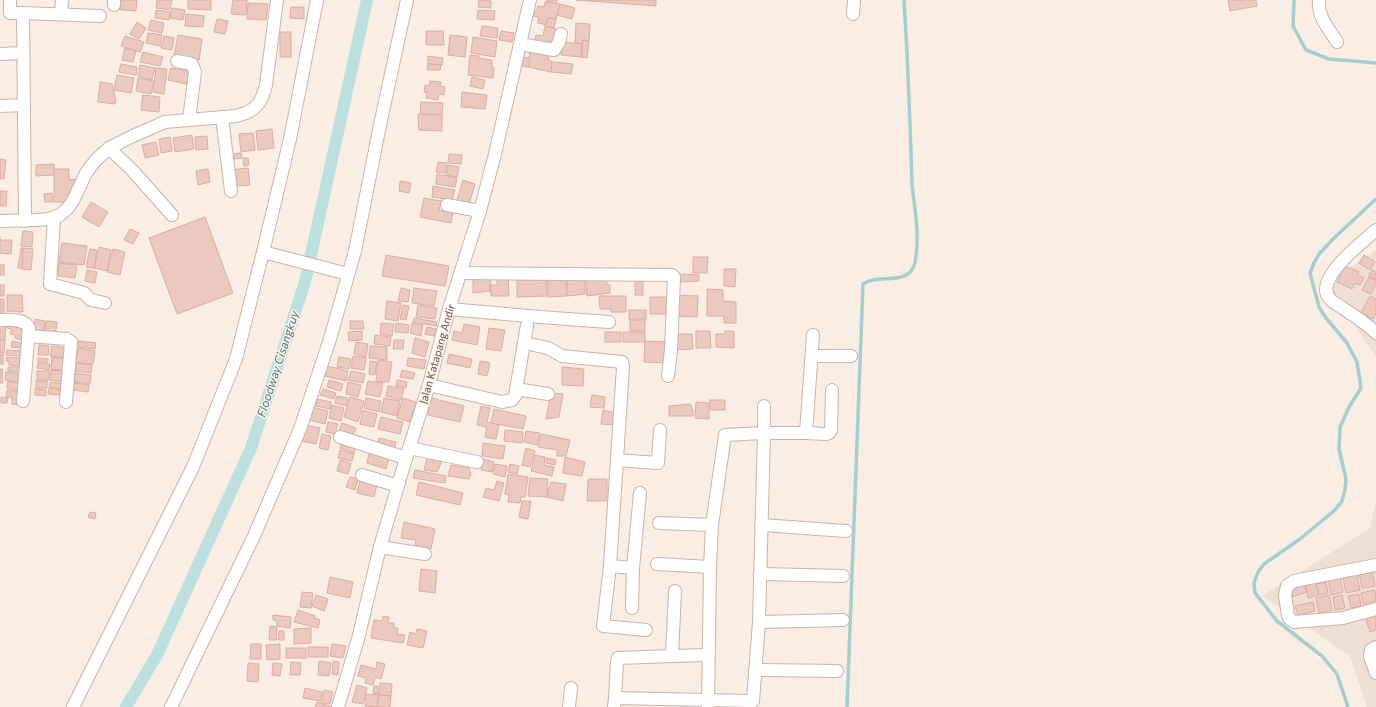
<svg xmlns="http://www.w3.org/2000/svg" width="1376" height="707" font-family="Commissioner,sans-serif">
<rect width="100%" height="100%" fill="#f9ede4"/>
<g fill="#efded4">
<path d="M1376,250V357L1327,284Z"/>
<path d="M1376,500V707H1367L1350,656L1262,596L1370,528Z"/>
</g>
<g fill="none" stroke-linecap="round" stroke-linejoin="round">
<g stroke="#a3d0cf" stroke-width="3.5">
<path d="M1294,0L1293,26L1306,50L1329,59L1376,63"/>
<path d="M847,707L863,284C877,274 900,284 911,271C917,265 917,248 917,239C918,220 913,201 912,182C910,121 908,61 904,0"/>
<path d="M1348,707L1337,674L1322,656L1277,621L1255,593L1254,583L1258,572L1264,564L1300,539L1335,510L1342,501L1345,490L1346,479L1339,449L1340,427L1349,407L1361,388L1357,362L1347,343L1326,318L1319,307L1310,273L1314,263L1319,254L1334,238L1376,199"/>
</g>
<path stroke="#bce0de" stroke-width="12" d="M126,707L157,655L251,448L305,282L367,0"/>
</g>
<g fill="#ebc9bf" stroke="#dbada2">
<path d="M120,0H137L136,11L114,9L115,3H120Z"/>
<path d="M157,0H172L170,10L156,8Z"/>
<path d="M188,0H211V10L188,9Z"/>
<path d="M233,0H247L246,15L231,14Z"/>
<path d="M479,0L491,1V8L478,7Z"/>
<path d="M547,0H557L556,5L547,3Z"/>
<path d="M576,0H656V6Z"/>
<path d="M1228,0H1256L1257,6L1230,11Z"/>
<path d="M545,2L560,4L556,19L548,18L547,25L538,23L539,17L533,16L534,11H537L538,6L544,7Z"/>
<path d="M248,3L268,4L266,20L247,19Z"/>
<path d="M560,4L575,8L572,19L557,15Z"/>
<path d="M291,7H304V19L290,18Z"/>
<path d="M172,8L185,10L183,20L170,18Z"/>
<path d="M156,10L170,12L169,20L155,18Z"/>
<path d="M478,10L495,11L494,20L477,19Z"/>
<path d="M186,14L204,16L203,27L185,26Z"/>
<path d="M548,18L556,19L554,28L545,26Z"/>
<path d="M217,19L228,21L225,34L214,32Z"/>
<path d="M151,20L164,23L162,33L148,30Z"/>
<path d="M137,22L146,28L139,39L130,34Z"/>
<path d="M576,23L590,24L589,41L583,40L582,44L575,43Z"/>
<path d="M482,26L498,28L497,38L480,36Z"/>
<path d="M545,26L556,29L553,47L534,44L536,35L543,36Z"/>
<path d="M426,31H443L444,45H426Z"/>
<path d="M501,31L514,33L512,42L499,40Z"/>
<rect x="280" y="32" width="11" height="25"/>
<path d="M148,33L162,35L160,46L146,43Z"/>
<path d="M178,35L202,39L199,60L174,56Z"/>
<path d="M450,35L467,37L465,57L448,55Z"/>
<path d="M125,36L144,42L140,52L121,46Z"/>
<path d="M164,36L174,38L172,50L161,48Z"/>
<path d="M473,37L497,41L495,57L471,53Z"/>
<path d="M583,40L589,41L587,58L581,57Z"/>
<path d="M563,42L582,44L581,57L561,55Z"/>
<path d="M125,48L136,51L133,62L122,60Z"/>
<path d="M530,51L549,54L548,59L552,62L551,72L528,67Z"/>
<path d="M143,52L163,57L160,66L140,62Z"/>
<path d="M470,55L479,56L478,58L492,60V68H494L493,78L468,75Z"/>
<path d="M428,56L443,58L442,65L428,64Z"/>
<path d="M523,57L530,58L528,67L521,66Z"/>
<path d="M552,62L573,64L571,74L551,72Z"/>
<path d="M121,64L137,67L136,75L119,72Z"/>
<path d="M428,64L441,65L440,70H427Z"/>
<path d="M140,65L155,68L152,80L138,76Z"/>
<path d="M156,68L167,69L164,94L153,92Z"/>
<path d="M171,68L190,71L187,84L168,80Z"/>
<path d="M117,75L134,78L131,93L114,90Z"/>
<path d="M472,77L485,80L483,89L470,86Z"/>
<path d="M138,78L154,81L151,94L136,91Z"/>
<path d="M430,81L441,82L440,86L445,87L444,95L439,94L438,100L426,98L427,92H424L425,85L429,86Z"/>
<path d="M100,82L112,84L116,101L115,104L98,102Z"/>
<path d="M462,92L487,95L485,109L461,107Z"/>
<path d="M143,95L160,97L159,112L141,110Z"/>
<path d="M421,102L443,103L442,115L420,114Z"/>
<path d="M418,114L442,115V131L419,130Z"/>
<path d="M272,129L274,148L258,150L256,131Z"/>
<path d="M253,133L255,150L241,152L239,134Z"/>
<path d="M192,135L194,149L175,152L173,138Z"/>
<path d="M207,136L208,149L196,150L195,137Z"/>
<path d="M170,137L172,151L161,153L159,139Z"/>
<path d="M156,142L159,155L145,158L142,145Z"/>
<path d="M241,153L242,158L234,159V154Z"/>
<path d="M449,154L462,155L461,164L448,163Z"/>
<path d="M243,158H248L249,165L244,166Z"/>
<path d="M0,159L6,160L4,179H0Z"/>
<path d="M438,162L447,163L445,173L436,172Z"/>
<path d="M54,164V175L36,176V165Z"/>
<path d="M448,165L459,167L457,177L446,175Z"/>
<path d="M248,168L250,185L233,186L231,170Z"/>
<path d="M54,169H69V180L76,179V192H69V202H54Z"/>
<path d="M208,169L210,182L198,185L196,171Z"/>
<path d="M437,174L457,178L455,187L436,184Z"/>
<path d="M463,180L475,184L469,204L457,200Z"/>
<path d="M400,181L411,183L409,193L399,191Z"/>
<path d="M433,186L455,190L452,200L432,197Z"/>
<path d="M0,191H7L6,206H0Z"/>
<path d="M52,193L53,202H45L44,194Z"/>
<path d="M424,198L441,201L439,210L453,213L451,223L420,217Z"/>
<path d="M91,202L108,212L99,227L82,217Z"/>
<path d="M205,217L233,293L177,314L149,238Z"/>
<path d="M130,229L139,233L133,244L124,240Z"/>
<path d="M23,231L33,232L32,247L21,246Z"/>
<path d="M0,237V240H12L11,254L0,253Z"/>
<path d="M62,243L87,246L84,265L59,262Z"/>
<path d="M99,247L111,250L107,271L94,268Z"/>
<path d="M21,248L29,249L26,269L18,268Z"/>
<path d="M23,248L33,249L31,270L22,269Z"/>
<path d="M90,249L97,250L94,268L86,267Z"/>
<path d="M113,249L125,252L120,275L107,272Z"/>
<path d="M386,255L449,266L445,286L382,276Z"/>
<path d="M1364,255L1375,262L1370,270L1359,263Z"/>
<path d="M693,257H708L707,273H693Z"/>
<path d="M59,263L77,265L75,278L58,276Z"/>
<rect x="0" y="265" width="4" height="10"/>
<path d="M1345,266L1359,272L1357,275L1364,278L1360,285L1355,283L1352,289L1337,282Z"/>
<path d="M724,269H736L735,287L724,286Z"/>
<path d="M87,270L97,272L95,283L85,281Z"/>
<path d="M1372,270L1376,272V280L1369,276Z"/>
<path d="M679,274L699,275V281L679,282Z"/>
<path d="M482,276H491L490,291L473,293V280L482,279Z"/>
<path d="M508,276L509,296H491L490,285H497V277Z"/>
<path d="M539,276L540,280H547V296L517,297V279Z"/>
<path d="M566,276L567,296L548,297V277Z"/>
<path d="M585,276H606L607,285H610V293L587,296Z"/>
<rect x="635" y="277" width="8" height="18"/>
<path d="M1369,277L1376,281V284L1371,294L1362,290Z"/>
<path d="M585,278V294L567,296V279Z"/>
<rect x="0" y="285" width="4" height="11"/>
<path d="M401,288L410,290L408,302L398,301Z"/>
<path d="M414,288L437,291L434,306L412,303Z"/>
<path d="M707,289L723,290V301L736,302V323H724V316H707Z"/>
<path d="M7,295H22L23,312L7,311Z"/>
<path d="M675,295L698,296L697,317L675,316Z"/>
<path d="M599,296H626V312H611V309H600Z"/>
<path d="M1370,296L1376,299V314L1373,319L1361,313Z"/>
<path d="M650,297H671L670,314H650Z"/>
<path d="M0,299H4V313L0,314Z"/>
<path d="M387,301L401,303L398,321L385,319Z"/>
<path d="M403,305L409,306L406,320L400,319Z"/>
<path d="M418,305L437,308L435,319L416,317Z"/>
<rect x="629" y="310" width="17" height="9"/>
<path d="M414,318L437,322L436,326L413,322Z"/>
<path d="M35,319L45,321L43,335L33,334Z"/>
<rect x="630" y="320" width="15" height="11"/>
<path d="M46,321L57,322L55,336L44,335Z"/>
<path d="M350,321H363L364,329H350Z"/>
<path d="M0,322H6L5,340L0,339Z"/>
<path d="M8,322L21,325L20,329L23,330L21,340L15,338V335L10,334L12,329L7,328Z"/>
<path d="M381,323L394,324L392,336L380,334Z"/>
<path d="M396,323L409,325L408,333L395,332Z"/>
<path d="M412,323L423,325L421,336L410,333Z"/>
<path d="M464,324L480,327L477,345L452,340L454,331L462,333Z"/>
<path d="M427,327L436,329L434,336L425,334Z"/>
<path d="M489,328L505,330L501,351L486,349Z"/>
<path d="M362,331V340L349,341L348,332Z"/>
<path d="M696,331H710L711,348H696Z"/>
<path d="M725,331H734V348L716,347V334H725Z"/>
<rect x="605" y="332" width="16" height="10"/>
<rect x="623" y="332" width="22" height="10"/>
<path d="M672,334H692L693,349L673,350Z"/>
<path d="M375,335L391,337L390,346L374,344Z"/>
<path d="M415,338L429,342L425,357L412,353Z"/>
<path d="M0,340H5L4,353L0,352Z"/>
<path d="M394,340H404L403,349H393Z"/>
<path d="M12,341L21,343L20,348L11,347Z"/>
<path d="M79,341L96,343L95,349L78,347Z"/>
<path d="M645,341L670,342L668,363L644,362Z"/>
<path d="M356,342L368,344L366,357L354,354Z"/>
<path d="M39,345L49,346L48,355H38Z"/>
<path d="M52,346L67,348L66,358L50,356Z"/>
<path d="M370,346L387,347V360L369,358Z"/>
<path d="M78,348L95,351L93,364L76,362Z"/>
<path d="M7,350L22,351V356L6,355Z"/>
<rect x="0" y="354" width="3" height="10"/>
<path d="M449,354L472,359L470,368L447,363Z"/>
<path d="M353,356L366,358L364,370L351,368Z"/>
<path d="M7,357L20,358V366L9,365V361H6Z"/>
<path d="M52,357L66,359L64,371L51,369Z"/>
<path d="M339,357L351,359L349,369L337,367Z"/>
<path d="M38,358L48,359V362H38Z"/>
<path d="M408,358L426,360L424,369L407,366Z"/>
<path d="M378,360L392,362L389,382L376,381Z"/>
<path d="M370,361L377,362L375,375L369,374Z"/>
<path d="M480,361L490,363L487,376L478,374Z"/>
<path d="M38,363L50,364L49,370L37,368Z"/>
<path d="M76,363L92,365L91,373L75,371Z"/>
<path d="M327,366L348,371L346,381L325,376Z"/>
<path d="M8,367H20V372L8,371Z"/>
<path d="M562,367L584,369L583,386L562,385Z"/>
<path d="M0,369H2L3,383H0Z"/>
<path d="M51,370L63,371L62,382L50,380Z"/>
<path d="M402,370L415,373L413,379L400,377Z"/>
<rect x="37" y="371" width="12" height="9"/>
<path d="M351,371L365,374L363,383L348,380Z"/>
<path d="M6,372L21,374L20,382L5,380Z"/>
<path d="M75,373L91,375L90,384L74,382Z"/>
<path d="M329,380L343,384L341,391L327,387Z"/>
<path d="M397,380L407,382L406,388L396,386Z"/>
<path d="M8,381L19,383L18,390L7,388Z"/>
<rect x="36" y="381" width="11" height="7"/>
<path d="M368,381L383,383L380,397L365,394Z"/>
<path d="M50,382L62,384L61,389L49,387Z"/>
<path d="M348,382L361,385L358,397L346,394Z"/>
<path d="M74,383L89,385L88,392L73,390Z"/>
<path d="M388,386L404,389L401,400L386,396Z"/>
<path d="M49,388L61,390L60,395L48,394Z"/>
<path d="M35,389L46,390V396L35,395Z"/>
<path d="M323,389L336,393L334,399L320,395Z"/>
<path d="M7,390L22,392L21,405L12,404V397H6Z"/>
<path d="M551,393L563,394L559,417L546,419Z"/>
<path d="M592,395L605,397L604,408L590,407Z"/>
<path d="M337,396L348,398L346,406L335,403Z"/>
<path d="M1,397L8,398L7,403H1Z"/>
<path d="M350,397L364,401L358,422L344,417Z"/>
<path d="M366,398L381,401L379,412L364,408Z"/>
<path d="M384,398L400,401L397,416L381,412Z"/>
<path d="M403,398L416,402L410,422L397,418Z"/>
<path d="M431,398L464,406L460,422L428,415Z"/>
<path d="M317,399L331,402L330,409L316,406Z"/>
<rect x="710" y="400" width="15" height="10"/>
<path d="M696,402L709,403V419L695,418Z"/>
<path d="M690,404L693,410V416H669V406Z"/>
<path d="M332,405L344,408L341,421L329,418Z"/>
<path d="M481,406L490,408L487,422L499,425L496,439L485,437L487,427L477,425Z"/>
<path d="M312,407L328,411L325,424L309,420Z"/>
<path d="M494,409L526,416L523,429L491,423Z"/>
<path d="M363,410L377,414L374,427L360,424Z"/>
<path d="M603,410L617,413L616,425L601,424Z"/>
<path d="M381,417L403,422L400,434L378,429Z"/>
<path d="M328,422L338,424L335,434L326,432Z"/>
<path d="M342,423L356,428L352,439L338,434Z"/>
<path d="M305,425L320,428L316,444L301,441Z"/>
<path d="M505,430L523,432L522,443L504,441Z"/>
<path d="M526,431L540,433L537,445L524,442Z"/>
<path d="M322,434L331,436L328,450L319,448Z"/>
<path d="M541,434L570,440L566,456H557V450L538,447Z"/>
<path d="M379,438L396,442L394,452L376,447Z"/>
<path d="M342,440L357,444L354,453L340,448Z"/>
<path d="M483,443L505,446L503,459L482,456Z"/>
<path d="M526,448L535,451L530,467L522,465Z"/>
<path d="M340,450L354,454L352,461L338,458Z"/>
<path d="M370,450L390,456L386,469L367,463Z"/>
<path d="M428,454L444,457L437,472L424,470Z"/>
<path d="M535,455L545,457L544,465L554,467L552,476L531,471Z"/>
<path d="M565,457L585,462L582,476L563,473Z"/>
<path d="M546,458L556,460L555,465L546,463Z"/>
<path d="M483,459L494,462L492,472L481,470Z"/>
<path d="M340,460L351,463L348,474L337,471Z"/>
<path d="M495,464L507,466L505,477L493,474Z"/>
<path d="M510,464L519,466L517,474L508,472Z"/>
<path d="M451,465L469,468L471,474L469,479L448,476Z"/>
<path d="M415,470L446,476L445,483L413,478Z"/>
<path d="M508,474L528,477L525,497H521L520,503L508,502L509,495L505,494Z"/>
<path d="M350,477L358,479L355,490L346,487Z"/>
<path d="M530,478L548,479L547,497L528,496Z"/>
<path d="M588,479H607V501H587Z"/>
<path d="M360,481L377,485L374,497L357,493Z"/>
<path d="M497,481L504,483L499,501L483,497L486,488L494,490Z"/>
<path d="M419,482L463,493L460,505L416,495Z"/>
<path d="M551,482L566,484L563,501L547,497Z"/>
<path d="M522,501H531L528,519L519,517Z"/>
<path d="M90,512L96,513L95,519L88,517Z"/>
<path d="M404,522L435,529L431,549L415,545L416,540L401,538Z"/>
<path d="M421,569L437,571L435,593L419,591Z"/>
<path d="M1372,570L1375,586L1362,588L1359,573Z"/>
<path d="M1357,575L1360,590L1346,593L1343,578Z"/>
<path d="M330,577L353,582L350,598L327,593Z"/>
<path d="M1340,577L1343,592L1331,595L1328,579Z"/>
<path d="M1316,582L1319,595L1308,598L1306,585Z"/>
<path d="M1326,582L1328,593L1319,595L1316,584Z"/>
<path d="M1304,583L1307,592L1291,597L1288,588Z"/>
<path d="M1375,590L1376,601L1363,604L1361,593Z"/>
<path d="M302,592L313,593L311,608L300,607Z"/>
<path d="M1359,594L1361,606L1351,608L1348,596Z"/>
<path d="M316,595L328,599L324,611L312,606Z"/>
<path d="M1329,595L1332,610L1319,613L1316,598Z"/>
<path d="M1342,595L1345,608L1335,610L1333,597Z"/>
<path d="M1313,602L1315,611L1298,615L1295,606Z"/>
<path d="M298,610L315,616L314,618L320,620L318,628L294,622Z"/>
<path d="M1376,613V630L1370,632L1365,616Z"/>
<path d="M273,615L291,617L290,628L277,626V621L273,620Z"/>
<path d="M383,616L389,617L388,623H394V628H398L397,634L405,635L403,643L371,638L374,620L382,621Z"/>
<path d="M270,626L277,627L276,640H269Z"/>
<path d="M311,628V643L294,644V629Z"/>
<path d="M417,629L427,631L423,648L407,645L410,632L416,634Z"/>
<path d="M279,631H284V640H278Z"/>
<path d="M251,644H261V659H250Z"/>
<path d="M280,644V659L267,660L266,645Z"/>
<path d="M332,644L346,646L343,658L330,656Z"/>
<rect x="308" y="647" width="20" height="10"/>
<rect x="286" y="648" width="20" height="10"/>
<path d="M319,661L331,663L329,676L318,675Z"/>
<path d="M333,661L339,662L338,675L332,674Z"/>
<path d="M291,662L301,663L300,675H290Z"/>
<path d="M377,662L385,664L381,679L375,677L373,685L365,683L366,678L358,676L361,665L376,669Z"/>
<path d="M248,663L259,664L258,682L247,681Z"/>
<path d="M273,663L282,664L280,676L272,675Z"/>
<path d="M380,683L392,684L391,696L379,695Z"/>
<path d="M357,685L367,688L363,704L352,702Z"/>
<path d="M374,686H378V694L373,693Z"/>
<path d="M305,688L322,692L320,701L303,698Z"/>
<path d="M324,690L333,692L330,704L321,703Z"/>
<path d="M366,694L379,695L377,707L365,706Z"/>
<path d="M379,695L391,696L390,707H377Z"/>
<path d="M317,702L332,707H315Z"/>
</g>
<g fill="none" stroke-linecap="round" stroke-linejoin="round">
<g stroke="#c8b4ac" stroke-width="14">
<g id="minor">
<path d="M10,0V13H23L25,221"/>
<path d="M1319,0C1317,16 1329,29 1337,42"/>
<path d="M114,5V0"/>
<path d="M23,13L100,16"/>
<path d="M61,13L62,0"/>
<path d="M853,14L854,0"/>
<path d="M520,44L554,50L559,42L561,34"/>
<path d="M0,54L23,53"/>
<path d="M177,61L192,64L195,72L189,120"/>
<path d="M0,106L24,105"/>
<path d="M222,117L231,191"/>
<path d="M109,148L132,170L172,215"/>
<path d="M447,205L480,211"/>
<path d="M54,217L50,284L84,293L91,300L105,303"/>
<path d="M0,221L37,220L49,219L60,215L67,209L73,201L86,173L95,161L109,148L133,136L165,122L236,116L246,113L253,109L259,103L263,95L266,85L277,0"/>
<path d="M1376,230C1364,241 1310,281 1331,300C1334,303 1340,306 1344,309C1355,316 1367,324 1376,333"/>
<path d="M263,252L348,274"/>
<path d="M461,273L672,275L674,277L671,350L668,376"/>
<path d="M449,309L540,317L609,322"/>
<path d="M0,320C9,320 24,318 29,328L23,401"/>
<path d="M28,336L67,339L71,342L66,402"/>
<path d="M524,343L548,348L562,356L622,362L623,367L610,566L603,626L646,630"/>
<path d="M812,356H851"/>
<path d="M429,385L502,402L512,400L515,396L527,325"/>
<path d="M516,389L548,394"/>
<path d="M806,433L826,434L829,433L831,430L832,390"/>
<path d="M340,437L406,458"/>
<path d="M409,448L477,462"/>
<path d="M617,460L658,463L660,430"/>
<path d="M362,475L398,486"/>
<path d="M659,523L712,525"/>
<path d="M761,525L846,531"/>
<path d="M380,547L425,554"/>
<path d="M657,564L710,567L708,706"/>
<path d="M1376,565L1294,581L1287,586L1285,595L1288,616L1290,619L1294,622L1343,618L1376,609"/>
<path d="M610,566L633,568L632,608"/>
<path d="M710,567L712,525L725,435L764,433V406"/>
<path d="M633,568L640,493"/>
<path d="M760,574L843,576"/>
<path d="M759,622L843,620"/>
<path d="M1376,647L1371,650L1370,657L1376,673"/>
<path d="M672,656L708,655"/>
<path d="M755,670L837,671"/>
<path d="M615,698L617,661L618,658L672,656L675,591"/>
<path d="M73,707L193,467L236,359L263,252L290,139L317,0"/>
<path d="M171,707L254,536L300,429L330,339L355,251L380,125L407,0"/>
<path d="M338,707L358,639L380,547L406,458L429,385L449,309L480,211L495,154L530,0"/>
<path d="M569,707L571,688"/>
<path d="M614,707L615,698L753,701L759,622L764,433H806L813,335"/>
</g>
</g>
<use href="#minor" stroke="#fff" stroke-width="12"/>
</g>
<g text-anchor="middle" stroke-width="3" stroke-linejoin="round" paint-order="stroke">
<g font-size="11" fill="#6e534d" stroke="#fcf2ea">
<text transform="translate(437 354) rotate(-74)" y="4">Jalan Katapang Andir</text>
</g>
<g font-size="12" font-style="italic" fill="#477877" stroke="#fcf2ea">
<text transform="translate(278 364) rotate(-72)" y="4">Floodway Cisangkuy</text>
</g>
</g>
</svg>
